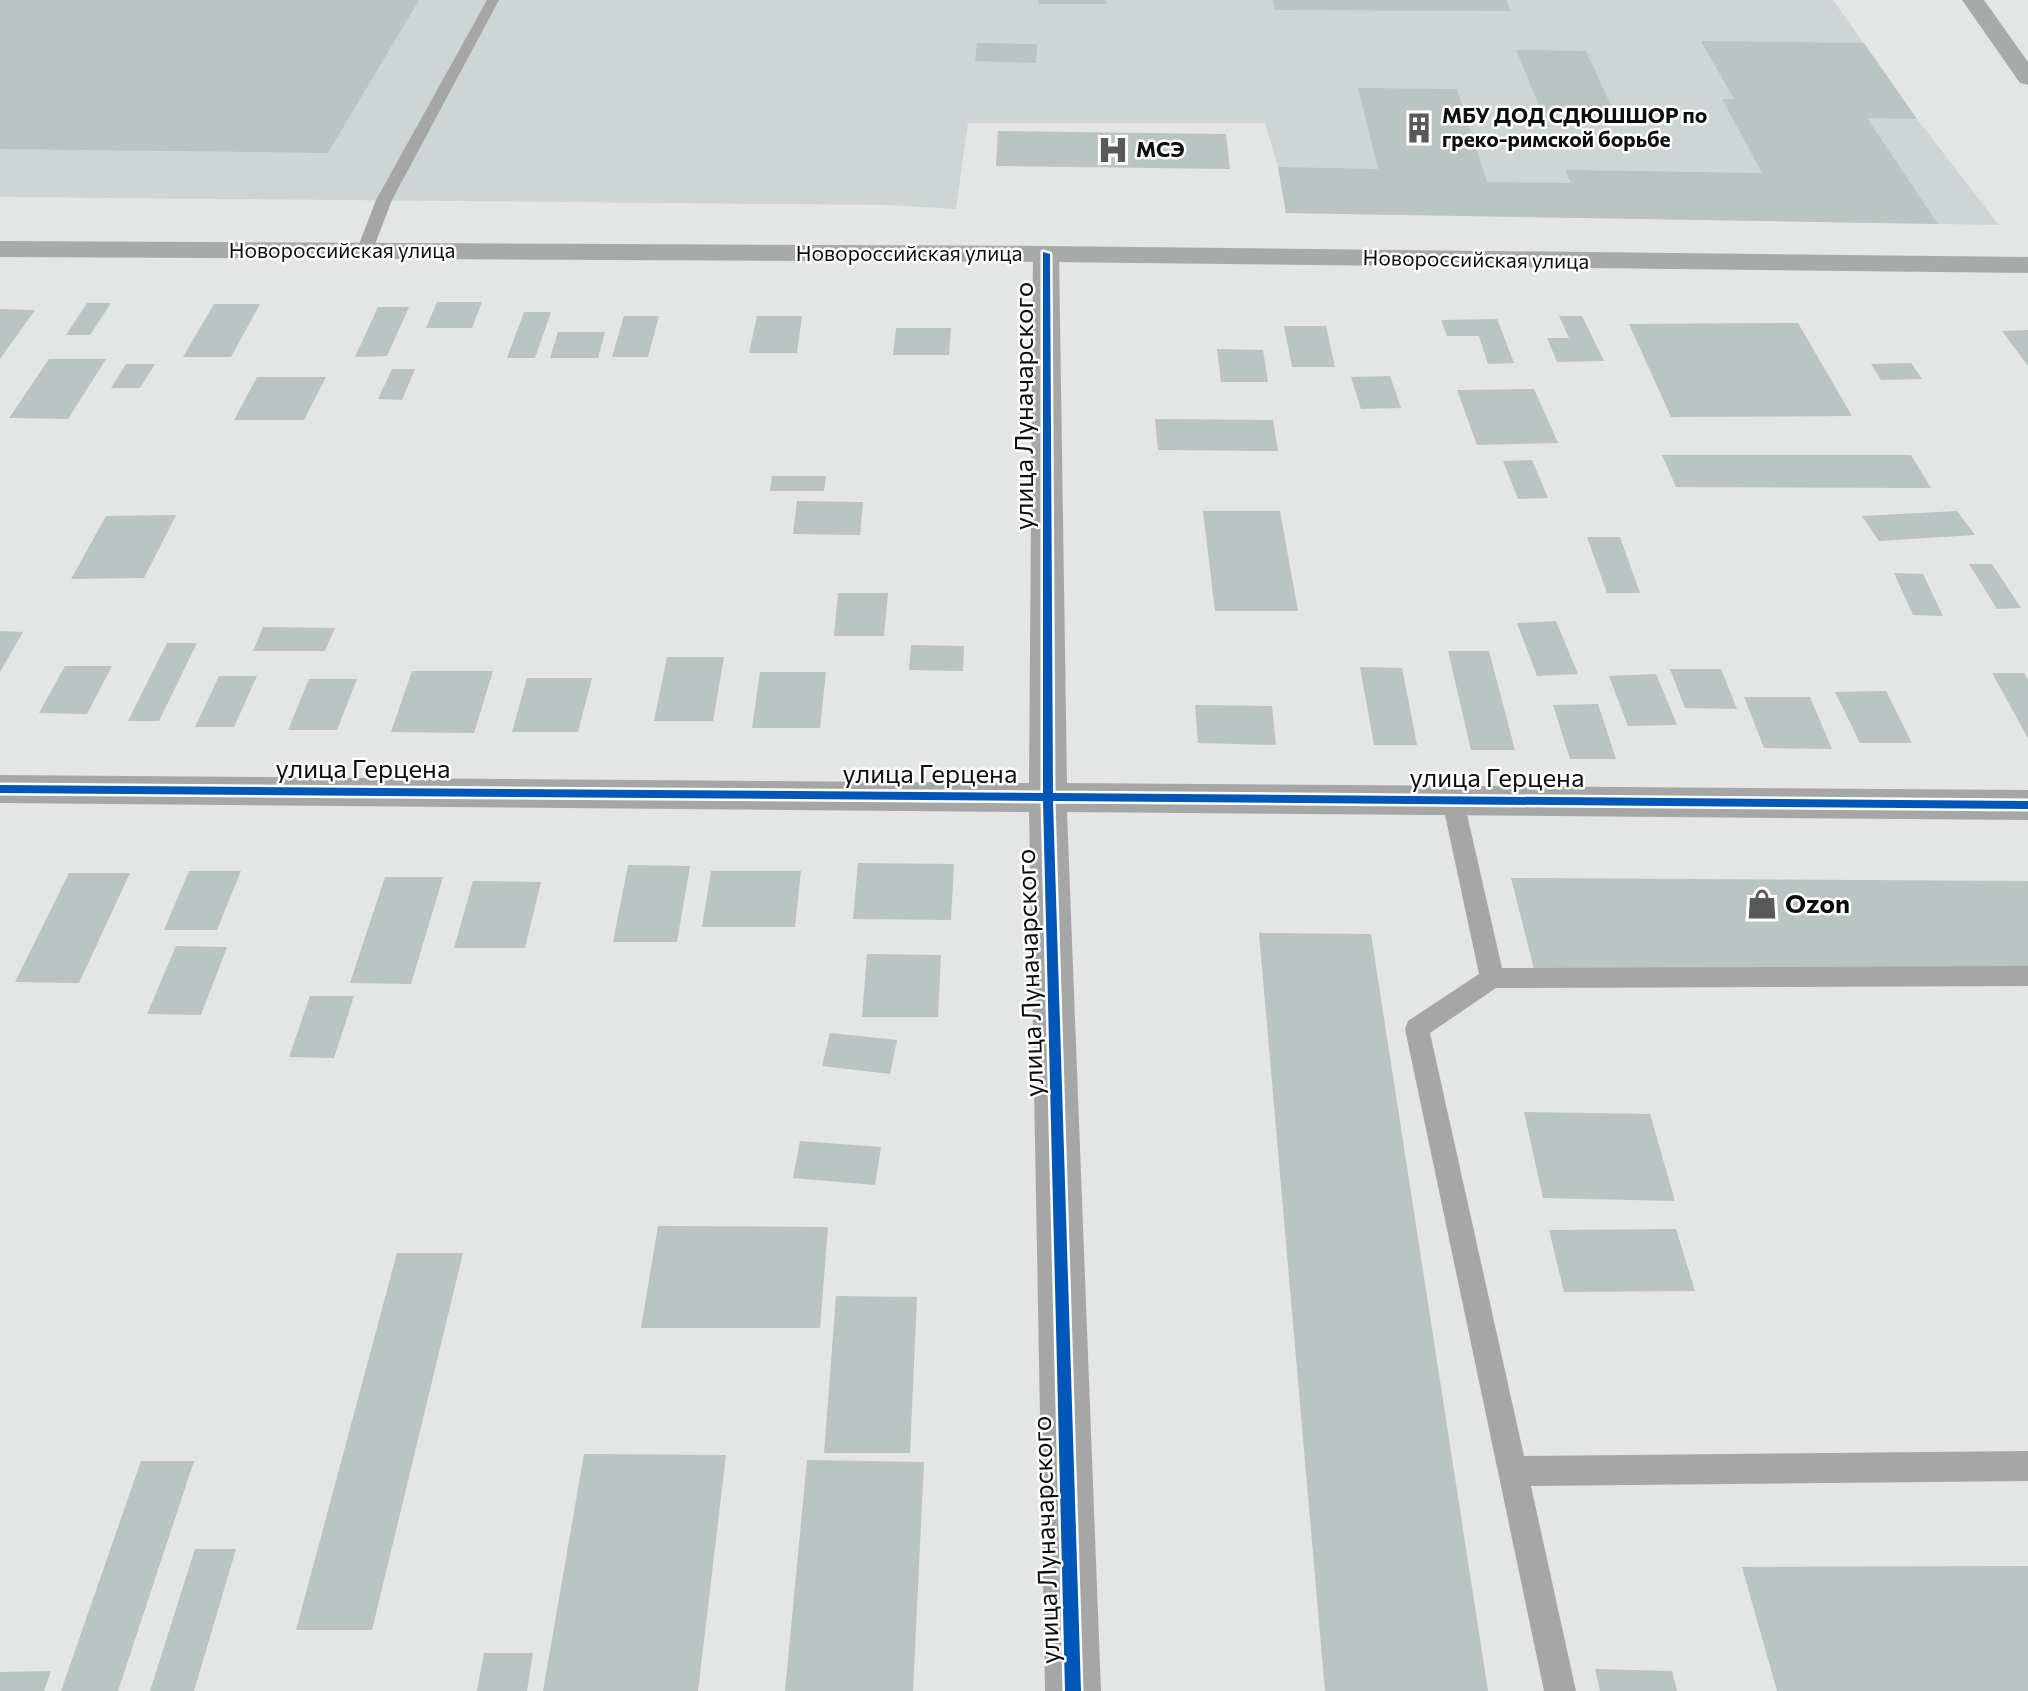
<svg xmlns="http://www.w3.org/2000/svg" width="2028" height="1691" font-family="Commissioner,sans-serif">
<rect width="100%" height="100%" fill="#e3e6e5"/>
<path fill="#ced6d5" d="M0,0H1833L1917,119L1999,225L1286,213L1278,167L1265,123H968L956,209L889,205L0,197Z"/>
<g fill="#b9c4c3">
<path d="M0,0H419L328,153L0,149Z"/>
<rect x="1038" y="0" width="69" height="4"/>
<path d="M1273,0H1506L1511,11L1275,10Z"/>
<path d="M1701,41L1864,43L1917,119L1867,118L1938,224L1286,213L1278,167L1378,169L1358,88L1457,89L1487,182L1571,183L1565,170L1762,173L1722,99H1734Z"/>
<path d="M977,43L1037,44L1036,63L975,61Z"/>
<path d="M1516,50L1586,51L1615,114L1542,113Z"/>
<path d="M998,131L1226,134L1230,169L996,166Z"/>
<path d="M437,302H482L472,328H426Z"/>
<path d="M87,303H111L90,335H66Z"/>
<path d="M214,304H260L231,357H183Z"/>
<path d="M378,307H409L387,356L355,357Z"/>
<path d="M0,309L35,310L0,359Z"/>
<path d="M524,312H551L535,358H507Z"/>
<path d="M624,316H659L648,357H612Z"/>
<path d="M757,316H802L797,353H749Z"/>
<path d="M1559,316H1582L1604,361L1557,362L1547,338H1569Z"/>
<path d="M1497,319L1514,363L1488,364L1479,336H1447L1441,320Z"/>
<path d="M1798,323L1852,416L1671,417L1629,324Z"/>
<path d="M1284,326H1326L1335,367H1292Z"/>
<path d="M896,328H951L949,355H893Z"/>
<path d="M2028,330V366L2002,331Z"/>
<path d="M558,332H605L598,358H550Z"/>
<path d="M1217,349L1263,350L1268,382H1221Z"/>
<path d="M49,359H106L68,419L9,418Z"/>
<path d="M1911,363L1922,379L1881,380L1871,364Z"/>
<path d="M126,364H155L140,388H111Z"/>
<path d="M392,369H415L402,400L378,399Z"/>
<path d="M1390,376L1401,408L1361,409L1351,377Z"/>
<path d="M257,377H326L304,420H234Z"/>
<path d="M1534,389L1558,443L1477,445L1457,390Z"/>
<path d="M1155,419L1273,420L1278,451L1158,450Z"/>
<path d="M1662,455H1911L1931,488L1676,487Z"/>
<path d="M1532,460L1548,498L1518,499L1503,461Z"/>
<path d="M772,476H826L824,491H770Z"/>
<path d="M797,501L863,502L860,535L793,534Z"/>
<path d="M1203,511H1280L1298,611H1215Z"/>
<path d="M1957,511L1975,535L1879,541L1862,516Z"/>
<path d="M176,515L144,578L71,579L106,516Z"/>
<path d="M1587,537H1620L1640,593H1607Z"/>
<path d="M1969,564H1992L2021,608L1997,609Z"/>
<path d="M1894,573L1923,574L1943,616L1913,615Z"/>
<path d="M838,593H888L884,636H834Z"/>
<path d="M1556,621L1578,674L1537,676L1517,623Z"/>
<path d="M263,627L335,628L325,651H253Z"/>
<path d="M0,631L23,632L0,672Z"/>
<path d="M167,643H197L159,721H128Z"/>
<path d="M911,645L964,646L963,671L909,670Z"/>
<path d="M1448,651H1489L1515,750H1471Z"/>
<path d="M667,657H724L713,721H654Z"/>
<path d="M65,666H112L87,714L39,713Z"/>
<path d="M1360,667L1402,668L1417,745H1374Z"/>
<path d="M1670,669H1721L1737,709L1685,708Z"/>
<path d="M412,671H493L474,733L391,732Z"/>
<path d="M760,672H826L820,728H752Z"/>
<path d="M1992,673H2024L2028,680V738Z"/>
<path d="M1656,674L1677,725L1628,726L1609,676Z"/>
<path d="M219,676H257L234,727H195Z"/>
<path d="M527,678H592L578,732H512Z"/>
<path d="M309,679H357L337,730H288Z"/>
<path d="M1886,691L1912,743H1860L1835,692Z"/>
<path d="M1744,697H1810L1832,749L1764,748Z"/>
<path d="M1598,704L1616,759H1570L1553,705Z"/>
<path d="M1195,705L1272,706L1276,745L1198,743Z"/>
<path d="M858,863L954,864L951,920L853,919Z"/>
<path d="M628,865L690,866L677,942H613Z"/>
<path d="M189,871H241L217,930H164Z"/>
<path d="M711,871H801L795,927H702Z"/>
<path d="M69,873H130L79,983L15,982Z"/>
<path d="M385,877H443L411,984L350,983Z"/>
<path d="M1511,878L2028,881V972L1534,969Z"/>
<path d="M473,881L541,882L525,948H454Z"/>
<path d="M1259,933L1371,934L1488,1691H1325Z"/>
<path d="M176,946L227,947L201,1015L147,1014Z"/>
<path d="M867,954L941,955L938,1017H862Z"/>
<path d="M310,996H354L334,1058L289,1057Z"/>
<path d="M830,1033L897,1040L890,1074L822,1066Z"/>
<path d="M1524,1112L1650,1114L1675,1201L1543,1198Z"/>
<path d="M800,1141L881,1147L875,1185L793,1178Z"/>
<path d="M658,1226L828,1227L820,1328H641Z"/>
<path d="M1676,1229L1695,1291L1564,1292L1549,1230Z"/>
<path d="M397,1253H463L372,1630H296Z"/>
<path d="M836,1296L917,1297L910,1453H824Z"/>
<path d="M584,1454L726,1455L698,1691H543Z"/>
<path d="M807,1460L924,1462L913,1691H785Z"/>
<path d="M141,1461H194L118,1691H61Z"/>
<path d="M195,1549H236L194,1691H150Z"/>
<path d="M2028,1566V1691H1777L1742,1567Z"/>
<path d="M484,1653H533L527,1691H477Z"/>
<path d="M1595,1669L1672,1671L1677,1691H1600Z"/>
<path d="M51,1671L44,1691H0V1672Z"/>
</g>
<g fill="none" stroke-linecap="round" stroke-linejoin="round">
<g fill="#a7a6a6" fill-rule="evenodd">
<path d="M487,0H499L392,200L372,252L364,257L358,255L356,252L376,200Z"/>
<path d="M1453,792L1461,795L1464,801L1502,968L2028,966V986L1496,988L1430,1033L1524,1456L2028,1451V1481L1531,1486L1576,1691H1544L1405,1029L1408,1021L1479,974L1442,801L1445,795Z"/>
</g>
<path fill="#a7a6a6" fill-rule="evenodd" d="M1046,246L1055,248L1059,254L1067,783L2028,790V820L1067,812L1101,1691H1045L1029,812L0,803V775L1029,783L1033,254L1037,248Z"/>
<g fill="#a8aaa9" fill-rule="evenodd">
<path d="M1962,0H1984L2028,62V85L2020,83Z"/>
<path d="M0,241L1046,246L2028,257V273L1046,262L0,257Z"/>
</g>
<g stroke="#fff" stroke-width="5">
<path id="cycleway" d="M1043,252L1050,254L1053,793L2028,801V809L1053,801L1081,1691H1065L1043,801L0,793V785L1043,793Z"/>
</g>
<use href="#cycleway" fill="#0057b8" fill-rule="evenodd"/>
</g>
<defs>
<g id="building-bare" transform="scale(2.415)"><path d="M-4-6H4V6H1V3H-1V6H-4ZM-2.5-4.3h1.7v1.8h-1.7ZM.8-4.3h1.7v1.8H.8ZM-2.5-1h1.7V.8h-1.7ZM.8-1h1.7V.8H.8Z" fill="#575a59" stroke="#fff" stroke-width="2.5" paint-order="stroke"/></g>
<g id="hospital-bare" transform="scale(2.415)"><path d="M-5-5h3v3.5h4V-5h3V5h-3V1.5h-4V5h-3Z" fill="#575a59" stroke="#fff" stroke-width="2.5" paint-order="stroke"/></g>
<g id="shop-bare" transform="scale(2.415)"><path d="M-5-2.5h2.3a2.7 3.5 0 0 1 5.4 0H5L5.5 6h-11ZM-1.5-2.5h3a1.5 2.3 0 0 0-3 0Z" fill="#575a59" stroke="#fff" stroke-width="2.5" paint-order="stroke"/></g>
</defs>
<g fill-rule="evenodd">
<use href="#building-bare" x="1419" y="128"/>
<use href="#hospital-bare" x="1113" y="150"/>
<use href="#shop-bare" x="1762" y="904"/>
</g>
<g text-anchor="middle" stroke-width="5" stroke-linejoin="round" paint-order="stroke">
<g font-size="21" font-weight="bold" fill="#0c0e0e" stroke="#fff" text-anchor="start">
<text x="1442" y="123">МБУ ДОД СДЮШШОР по<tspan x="1442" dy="24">греко-римской борьбе</tspan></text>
<text x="1136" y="157">МСЭ</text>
</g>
<g font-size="21" fill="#0c0e0e" stroke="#fff">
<text x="342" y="258">Новороссийская улица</text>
<text x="909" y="261">Новороссийская улица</text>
<text transform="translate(1476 260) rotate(1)" y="7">Новороссийская улица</text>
</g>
<g font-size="26" fill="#0c0e0e" stroke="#fff">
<text transform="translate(1024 406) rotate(-90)" y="9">улица Луначарского</text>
<text x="363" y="778">улица Герцена</text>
<text x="930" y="783">улица Герцена</text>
<text x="1497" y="787">улица Герцена</text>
<text transform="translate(1030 973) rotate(-92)" y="9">улица Луначарского</text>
<text transform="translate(1046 1540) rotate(-92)" y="9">улица Луначарского</text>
</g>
<g font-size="26" font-weight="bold" fill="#0c0e0e" stroke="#fff" text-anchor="start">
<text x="1785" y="913">Ozon</text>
</g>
</g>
</svg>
